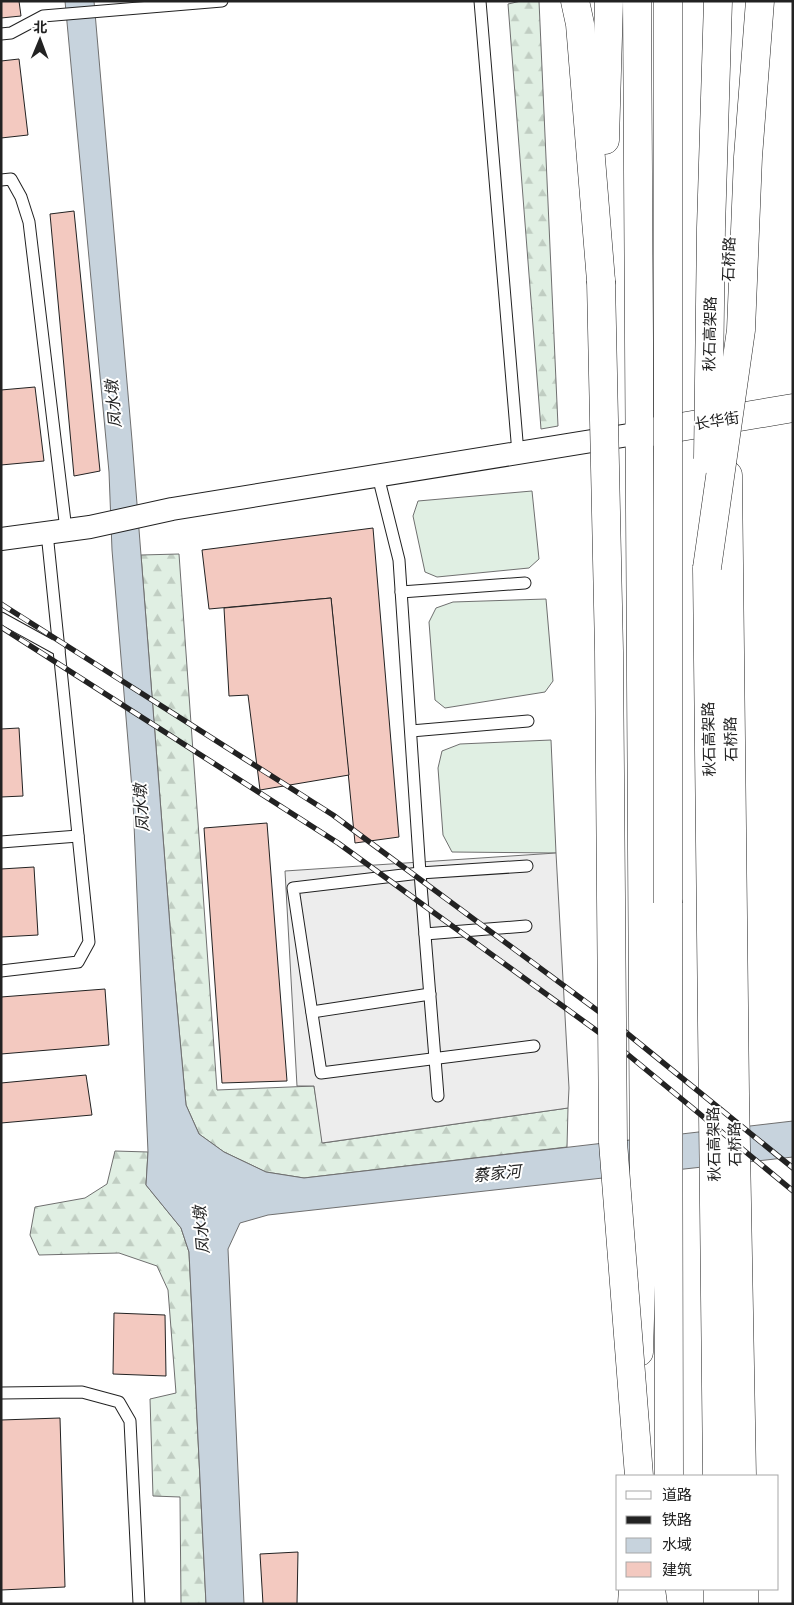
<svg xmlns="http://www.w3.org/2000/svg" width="794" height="1605" font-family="Barlow,'Noto Sans SC',sans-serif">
<defs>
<pattern id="forest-firs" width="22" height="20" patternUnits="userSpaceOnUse" patternTransform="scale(1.25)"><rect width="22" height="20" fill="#e0efe3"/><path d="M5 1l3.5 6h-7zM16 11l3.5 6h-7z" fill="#c0cdc2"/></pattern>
</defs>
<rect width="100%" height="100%" fill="#fff"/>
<g fill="#e0efe3" stroke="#6f6f6f">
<path d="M532,491L539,559L529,568L437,577L425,572L413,516L418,501Z"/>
<path d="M546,599L553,681L545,692L445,708L435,700L429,622L436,608L453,602Z"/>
<path d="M551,740L556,853L452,852L443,835L438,768L442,751L460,744Z"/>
</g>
<g fill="url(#forest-firs)" stroke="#6f6f6f">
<path d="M521,1H539L558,426L541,429L508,4Z"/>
<path d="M179,554L217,1090L314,1086L323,1143L568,1108L567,1147L304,1178L266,1172L224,1152L199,1134L186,1105L172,952L141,555Z"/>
<path d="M115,1151L148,1152L146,1185L181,1228L189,1252L206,1604H181L180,1497L153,1496L150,1399L176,1393L168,1290L157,1266L119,1253L39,1255L30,1235L35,1207L85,1198L107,1184Z"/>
</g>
<path fill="#ededed" stroke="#6f6f6f" d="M556,853L569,1088L568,1108L322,1143L314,1086H297L285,871Z"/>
<path fill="#c7d3dd" stroke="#6f6f6f" d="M65,1H94L132,440L172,952L186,1105L199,1134L224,1152L266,1172L304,1178L793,1121V1157L268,1215L240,1223L228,1249L244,1604H206L189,1252L181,1228L146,1185L148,1152L133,801L112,550L109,472Z"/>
<g fill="#f3c9c0" stroke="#222">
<path d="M1,1H19L21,16L1,18Z"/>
<path d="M19,59L28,135L1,138V61Z"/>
<path d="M74,211L100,471L74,476L50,214Z"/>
<path d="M35,387L44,461L1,465V390Z"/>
<path d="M373,528L399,837L355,843L331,598L209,609L202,550Z"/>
<path d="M331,598L349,775L260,790L248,695L229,696L224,608Z"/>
<path d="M19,728L23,796L1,797V729Z"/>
<path d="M267,823L287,1081L222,1083L204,828Z"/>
<path d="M34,867L38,935L1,937V869Z"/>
<path d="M105,989L109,1045L1,1054V997Z"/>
<path d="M86,1075L92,1115L1,1123V1083Z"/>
<path d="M114,1313L165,1315L166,1376L113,1374Z"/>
<path d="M60,1418L65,1587L1,1590V1420Z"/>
<path d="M298,1552L297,1604H263L260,1554Z"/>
</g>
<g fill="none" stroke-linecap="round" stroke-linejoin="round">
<g stroke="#222" stroke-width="13">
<g id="lane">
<path d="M480,1L518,453"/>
<path d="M1,34L11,33L43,16L222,1"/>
<path d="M1,180L11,179L21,197L29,222L66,530"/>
<path d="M378,476L399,560L420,873L438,1096"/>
<path d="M401,592L525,583"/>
<path d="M1,618L59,650"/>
<path d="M411,731L528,721"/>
<path d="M1,842L78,836"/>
<path d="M527,866L420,873L293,888L321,1073L534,1046"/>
<path d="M425,934L526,926"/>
<path d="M1,971L78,962L89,942L47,533"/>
<path d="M312,1012L430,994"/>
<path d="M1,1393L82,1392L119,1402L130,1421L139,1604"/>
</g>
</g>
<g stroke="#222" stroke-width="24">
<path id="street" d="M1,539L90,527L172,509L641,433"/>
</g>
<g stroke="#222" stroke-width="29">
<path id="secondary" d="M645,433L793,408"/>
</g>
<g stroke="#222" stroke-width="29">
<g id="primary">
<path d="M637,1L644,1186L639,1352"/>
<path d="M727,367V317L739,1"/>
<path d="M728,475L735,1094L742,1476"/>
<path d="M744,1589V1604"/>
<path d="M632,1604L633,1589"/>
</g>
</g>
<g stroke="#222" stroke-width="29">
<g id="highway">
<path d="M575,1L580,24L601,281"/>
<path d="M605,140L609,1"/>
<path d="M707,568L717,1476"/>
<path d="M668,903L669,1476"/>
<path d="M651,1589L653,1604"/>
<path d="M718,1589V1604"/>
</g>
</g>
<use href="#lane" stroke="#fff" stroke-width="11"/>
<use href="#street" stroke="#fff" stroke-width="22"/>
<use href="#secondary" stroke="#fff" stroke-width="28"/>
<use href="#primary" stroke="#fff" stroke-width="28"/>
<use href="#highway" stroke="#fff" stroke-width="28"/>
<g stroke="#222" stroke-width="5.5">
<g id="rail">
<path d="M1,604L333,815L613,1022L793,1168"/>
<path d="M1,627L338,843L615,1044L793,1191"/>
</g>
</g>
<use href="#rail" stroke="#fff" stroke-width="4" stroke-dasharray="11" stroke-linecap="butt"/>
<g stroke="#222" stroke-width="29" stroke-linecap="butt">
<g id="highway-bridge">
<path d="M668,1V903"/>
<path d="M601,281L609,651L613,1142L639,1476"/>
<path d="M708,459L711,228L718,1"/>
<path d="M707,568L741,330L748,157L760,1"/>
</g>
</g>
<use href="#highway-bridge" stroke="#fff" stroke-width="28"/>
</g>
<g text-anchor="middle" stroke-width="4" stroke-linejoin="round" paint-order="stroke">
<g font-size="15" fill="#222" stroke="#fff">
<text transform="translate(729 259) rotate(-88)" y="5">石桥路</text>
<text transform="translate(710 334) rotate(-89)" y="5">秋石高架路</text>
<text transform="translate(717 421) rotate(-9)" y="5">长华街</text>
<text transform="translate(709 739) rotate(-91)" y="5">秋石高架路</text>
<text transform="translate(731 739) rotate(-91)" y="5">石桥路</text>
<text transform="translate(714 1144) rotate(-91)" y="5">秋石高架路</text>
<text transform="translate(735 1144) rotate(-91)" y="5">石桥路</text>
</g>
<g font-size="16" font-style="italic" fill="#222" stroke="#fff">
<text transform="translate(113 404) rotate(-95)" y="6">凤水墩</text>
<text transform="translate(141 808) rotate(-94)" y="6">凤水墩</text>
<text transform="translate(497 1173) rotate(-6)" y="6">蔡家河</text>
<text transform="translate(201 1230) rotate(-95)" y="6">凤水墩</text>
</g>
</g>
<rect width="794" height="1605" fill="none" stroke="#222222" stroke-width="5"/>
<rect x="616" y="1475" width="162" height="115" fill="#ffffff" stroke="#a7a7a7"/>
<rect x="626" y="1491" width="25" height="8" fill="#ffffff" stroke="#a7a7a7"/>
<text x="662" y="1500" font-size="15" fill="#222222">道路</text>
<rect x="626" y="1516" width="25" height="8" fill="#222222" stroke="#a7a7a7"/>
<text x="662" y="1525" font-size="15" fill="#222222">铁路</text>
<rect x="626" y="1538" width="25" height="15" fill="#c7d3dd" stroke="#a7a7a7"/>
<text x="662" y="1550" font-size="15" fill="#222222">水域</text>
<rect x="626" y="1562" width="25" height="15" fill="#f3c9c0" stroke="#a7a7a7"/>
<text x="662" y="1575" font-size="15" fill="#222222">建筑</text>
<g transform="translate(40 40) rotate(1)" stroke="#ffffff" stroke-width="4" paint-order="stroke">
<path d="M0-4L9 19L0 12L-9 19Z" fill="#222222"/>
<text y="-8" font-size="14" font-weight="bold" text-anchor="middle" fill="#222222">北</text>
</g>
</svg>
